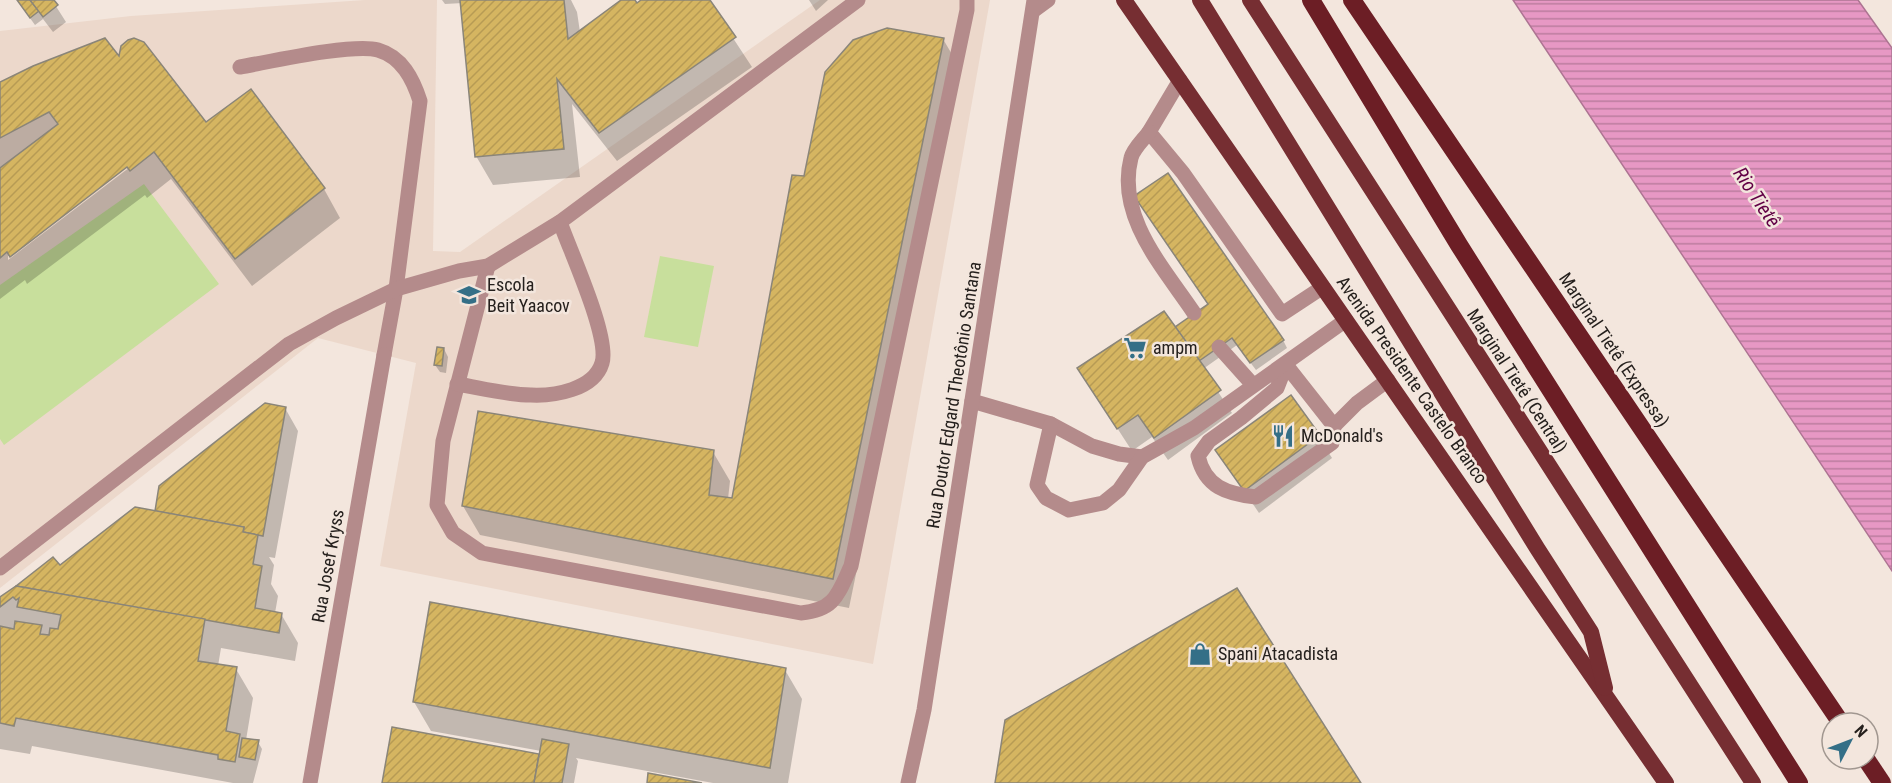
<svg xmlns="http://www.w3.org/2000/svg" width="1892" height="783" font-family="'Roboto Condensed',sans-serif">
<defs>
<pattern id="water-rules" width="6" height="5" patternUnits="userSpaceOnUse" patternTransform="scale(1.5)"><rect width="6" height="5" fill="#e798c4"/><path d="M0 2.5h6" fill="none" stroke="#bb7c9f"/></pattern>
<pattern id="building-hatch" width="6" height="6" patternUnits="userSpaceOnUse" patternTransform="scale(1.5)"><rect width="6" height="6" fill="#d5b561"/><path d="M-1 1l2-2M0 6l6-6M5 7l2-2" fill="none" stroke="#b79b54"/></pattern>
</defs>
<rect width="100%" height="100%" fill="#f3e6dd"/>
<path fill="#ecd8cb" d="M365,0H437L433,251L460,252L820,0H990L873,664L380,566L416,363L318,338L0,588V31L131,16Z"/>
<g fill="#c8df9c">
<path d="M144,184L219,284L4,445L0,439V285Z"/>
<path d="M660,256L714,266L698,347L644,337Z"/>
</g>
<path fill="url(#water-rules)" stroke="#ad7492" stroke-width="1.5" d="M1513,0H1858L1892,48V571Z"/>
<g fill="#0003" fill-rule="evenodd">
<path d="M17,0H52L66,22L53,32L43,19L35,25Z"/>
<path d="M442,0H571L577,12L580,32L623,0H633L636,5L644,0H708L752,67L617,161L572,104L580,177L493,185L476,156L463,3L445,4Z"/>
<path d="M809,0H828L816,11Z"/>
<path d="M943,39L960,68L849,608L480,535L463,506L713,452L730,481L728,499L733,500L805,178Z"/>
<path d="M120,59L205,124L324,189L340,218L252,286L171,179L147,198L145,195L27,284L25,280L0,299V84ZM133,162L134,164L8,260V256Z"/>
<path d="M1175,328L1283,340L1287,348L1256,370L1237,345L1203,369L1232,413L1168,460L1152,437L1132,451L1079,369Z"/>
<path d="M444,349L448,357L446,373L440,372L435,365Z"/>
<path d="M285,408L298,431L275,558L269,557L274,565L271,584L278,596L275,613L281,614L298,643L295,661L221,648L218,666L236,669L253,698L246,740L258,742L262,749L253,783H233L32,746L30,754L0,749V599L157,513Z"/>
<path d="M1318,436L1332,458L1259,513L1217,451Z"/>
<path d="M785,670L802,699L788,783H713L576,758L578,761L574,783H384L538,755L540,758L541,751L431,731L414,702Z"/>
</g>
<g fill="url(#building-hatch)" stroke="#8a8579" stroke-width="1.5">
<path d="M17,0H30L39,11L30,18Z"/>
<path d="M30,0H54L58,5L43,17Z"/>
<path d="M460,0H564L568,39L621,0H635L637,3L641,0H710L736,37L599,133L557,79L564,149L475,157Z"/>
<path d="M887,28L944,38L833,579L462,506L478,411L714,450L709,495L732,498L792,175L804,176L825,72L853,40Z"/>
<path d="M105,38L119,56L121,46L128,40L134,38L144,42L206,122L251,89L325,188L235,259L154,152L130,171L127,167L10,257L7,252L0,258V168L58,124L49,112L0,138V82L33,66Z"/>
<path d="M1168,173L1284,340L1250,363L1232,338L1199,361L1175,327L1208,304L1134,196Z"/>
<path d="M1164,311L1221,390L1154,438L1138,415L1117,429L1077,368Z"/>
<path d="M437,347L444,348L442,366L434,365Z"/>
<path d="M1291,395L1320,435L1244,491L1215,450Z"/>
<path d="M265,403L286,407L263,536L243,532L244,527L155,511L159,486Z"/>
<path d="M135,507L244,527L243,532L258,535L253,564L262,566L255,608L282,613L279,633L16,586L53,557L60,565Z"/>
<path d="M16,586L205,619L198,661L237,667L226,731L240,734L235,762L218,759V755L16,718L14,726L0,723V626L14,629L15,621L42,625L40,634L49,635L50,628L58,629L61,615L17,607L19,598L16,600L13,597L0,607V597Z"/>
<path d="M1237,588L1361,783H995L1005,720Z"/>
<path d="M430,602L786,668L770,768L413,702Z"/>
<path d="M392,727L539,754L534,783H382Z"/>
<path d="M242,738L259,740L255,760L239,757Z"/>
<path d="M542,739L569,744L562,783H534Z"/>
<path d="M648,773L702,783H647Z"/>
</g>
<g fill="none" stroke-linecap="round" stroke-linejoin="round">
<g stroke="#b48b8b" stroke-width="15">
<path d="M240,67C269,62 353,43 378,50C402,57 413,79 420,101L396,289L384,355"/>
<path d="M1180,80L1149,132L1183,173L1282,314L1323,287"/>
<path d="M1149,132C1144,139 1133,149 1131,158C1116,217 1164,268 1194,313"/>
<path d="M488,266L443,441L437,505L453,533L482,553L801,613C835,610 838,594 851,566L967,10V0"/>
<path d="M1219,347L1253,385"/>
<path d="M1286,365L1334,426L1332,443L1256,497C1227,494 1205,487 1198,456L1209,441L1241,418L1277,388Z"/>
<path d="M457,384C481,388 507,395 531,395C554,396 594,390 602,363C610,337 570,251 560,222"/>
<path d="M972,401L1051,424L1092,446L1119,454L1142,457"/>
<path d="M1051,424L1037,485L1046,498L1069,510L1103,503L1119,490L1142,457L1194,428L1346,320"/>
<path d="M1334,426L1357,403L1388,380"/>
<path d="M0,568L289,344L336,318L396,289L459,271L488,266L560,222L858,0"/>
</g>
<path stroke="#b48b8b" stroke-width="15" d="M310,783L384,355"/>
<g stroke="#b48b8b" stroke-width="15">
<path d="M1033,11L1048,0"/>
<path d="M908,783L924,710L1034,0"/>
</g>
<g stroke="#762e32" stroke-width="16">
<path d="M1124,0L1666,783"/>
<path d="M1200,0L1537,548L1591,632L1605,688"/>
<path d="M1250,0L1753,783"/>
</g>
<g stroke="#6c1e25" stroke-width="18">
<path d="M1311,0L1459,245L1799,783"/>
<path d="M1352,0L1841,723"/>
<path d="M1866,759L1882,783"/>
</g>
</g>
<defs>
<g id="school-bare" transform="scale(1.8)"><path d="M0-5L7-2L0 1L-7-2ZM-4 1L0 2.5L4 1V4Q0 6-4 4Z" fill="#346f87" stroke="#f3e6dd" stroke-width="2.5" paint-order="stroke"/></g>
<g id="supermarket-bare" transform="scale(1.8)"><path d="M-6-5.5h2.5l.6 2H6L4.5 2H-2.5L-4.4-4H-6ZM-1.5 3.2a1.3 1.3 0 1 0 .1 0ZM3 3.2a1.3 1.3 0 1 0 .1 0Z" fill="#346f87" stroke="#f3e6dd" stroke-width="2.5" paint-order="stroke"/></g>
<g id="restaurant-bare" transform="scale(1.8)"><path d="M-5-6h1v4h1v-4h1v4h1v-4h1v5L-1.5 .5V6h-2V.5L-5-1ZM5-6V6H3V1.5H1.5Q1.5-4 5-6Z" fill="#346f87" stroke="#f3e6dd" stroke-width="2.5" paint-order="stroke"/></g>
<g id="shop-bare" transform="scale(1.8)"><path d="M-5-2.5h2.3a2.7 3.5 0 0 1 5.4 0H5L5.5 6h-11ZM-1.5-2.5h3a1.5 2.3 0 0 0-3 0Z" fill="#346f87" stroke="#f3e6dd" stroke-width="2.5" paint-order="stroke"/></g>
</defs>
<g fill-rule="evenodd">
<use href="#school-bare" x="469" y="295"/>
<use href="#supermarket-bare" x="1135" y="348"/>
<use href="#restaurant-bare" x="1283" y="436"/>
<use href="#shop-bare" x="1200" y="654"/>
</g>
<g text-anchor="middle" stroke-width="5" stroke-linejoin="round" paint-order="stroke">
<g font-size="18" fill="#25201d" stroke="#f3e6dd" text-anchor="start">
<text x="487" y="291">Escola<tspan x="487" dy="21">Beit Yaacov</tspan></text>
<text x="1153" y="354">ampm</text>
<text x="1301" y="442">McDonald's</text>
<text x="1218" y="660">Spani Atacadista</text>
</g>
<g font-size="18" fill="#25201d" stroke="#f3e6dd">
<text transform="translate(1614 350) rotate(56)" y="6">Marginal Tietê (Expressa)</text>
<text transform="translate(1412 380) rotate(55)" y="6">Avenida Presidente Castelo Branco</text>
<text transform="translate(1517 381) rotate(57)" y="6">Marginal Tietê (Central)</text>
<text transform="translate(954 395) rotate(-81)" y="6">Rua Doutor Edgard Theotônio Santana</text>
<text transform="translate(328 566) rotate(-80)" y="6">Rua Josef Kryss</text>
</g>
<g font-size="20" font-style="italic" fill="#610045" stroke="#f3e6dd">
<text transform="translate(1757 197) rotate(56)" y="7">Rio Tietê</text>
</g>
</g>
<g transform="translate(1850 741) rotate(48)"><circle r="28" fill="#f3e6dd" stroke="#a19790" stroke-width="1.5"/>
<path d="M0-4.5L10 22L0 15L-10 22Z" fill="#346f87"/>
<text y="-9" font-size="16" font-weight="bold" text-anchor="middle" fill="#25201d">N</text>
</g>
</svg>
